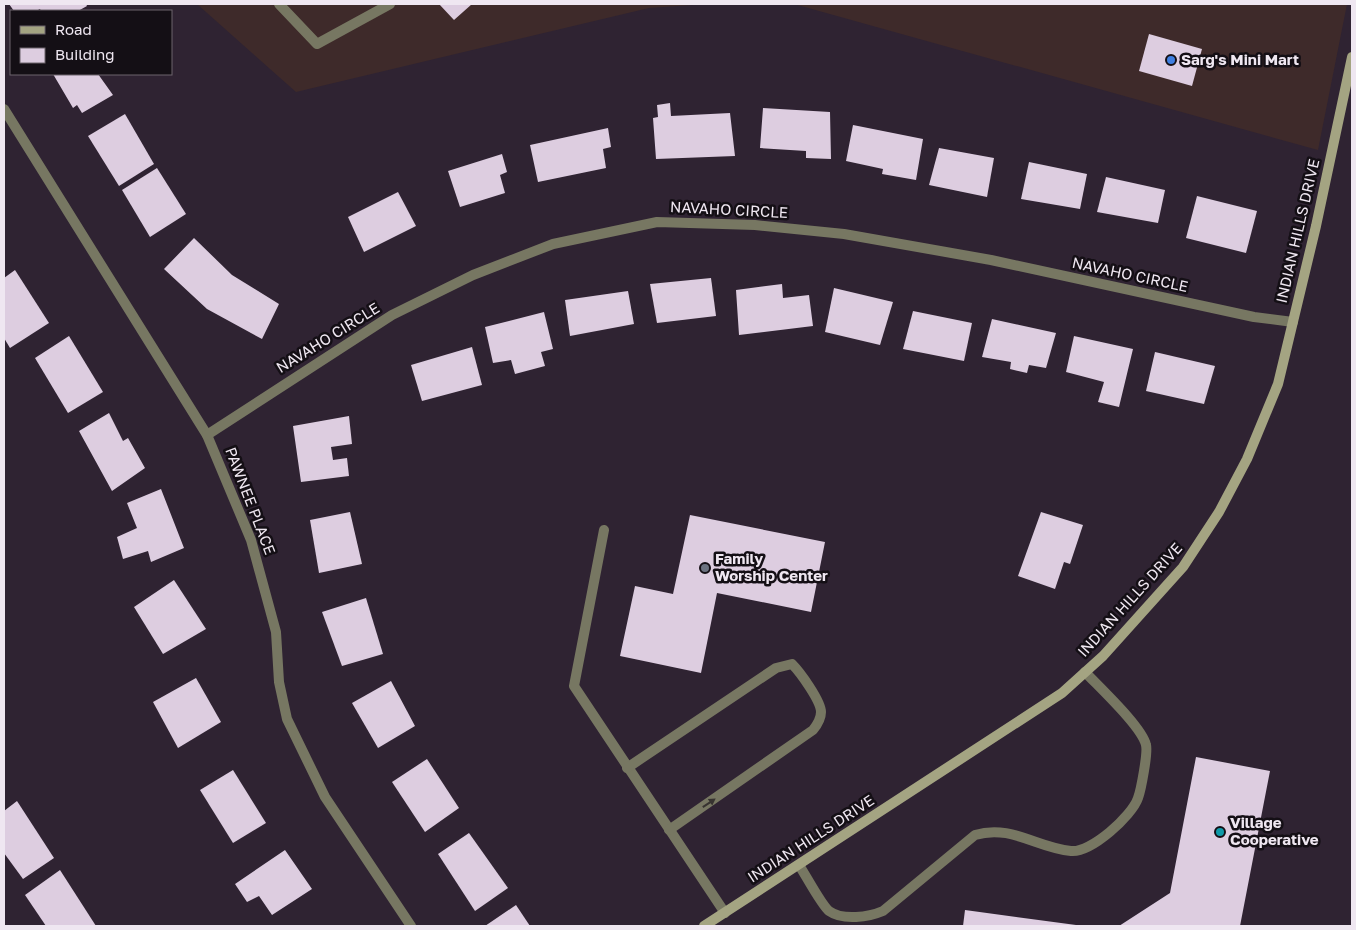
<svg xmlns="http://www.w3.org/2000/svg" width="1356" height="930" font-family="'Golos Text',sans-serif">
<rect width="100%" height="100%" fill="#2f2332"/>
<g fill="#3e2a2a">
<path d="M197,4H707L649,8L296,92Z"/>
<path d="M794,4H1347L1318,150Z"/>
</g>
<g fill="#ddcde0">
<path d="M9,4H86L87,6L78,11H41L40,9L36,11H14Z"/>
<path d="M439,4H472L454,20Z"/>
<path d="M1149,34L1202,49L1192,86L1139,71Z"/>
<path d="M53,74H98L113,95L82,113L77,105L73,108Z"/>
<path d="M670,103L671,116L730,113L735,156L656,159L653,118L658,117L657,105Z"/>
<path d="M763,108L830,112L831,159L806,158V151L760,148Z"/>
<path d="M125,114L154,164L119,186L88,136Z"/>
<path d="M853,125L923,139L916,180L882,174L883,169L846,161Z"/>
<path d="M608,128L611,147L603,149L606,168L538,182L530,145Z"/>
<path d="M939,148L994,158L987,197L929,185Z"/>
<path d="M502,154L507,172L500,175L505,193L460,207L448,171Z"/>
<path d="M1029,162L1087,174L1080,209L1021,199Z"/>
<path d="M157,168L186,214L150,237L122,190Z"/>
<path d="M1106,177L1165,190L1158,223L1097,212Z"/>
<path d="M398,192L416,226L364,252L348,217Z"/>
<path d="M1197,196L1257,211L1246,253L1186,238Z"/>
<path d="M194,238L232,275L279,304L262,339L207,309L164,269Z"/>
<path d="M15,270L49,323L10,348L4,338V278Z"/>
<path d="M711,278L716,316L657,323L650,284Z"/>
<path d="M782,284L783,298L809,295L813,326L739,335L736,290Z"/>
<path d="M834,288L893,302L880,345L825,332Z"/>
<path d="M628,291L634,324L570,336L565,300Z"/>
<path d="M913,311L972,323L964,361L903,349Z"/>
<path d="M544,312L553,349L541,352L545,366L515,374L511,360L493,363L485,327Z"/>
<path d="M992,319L1056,333L1046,368L1029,365L1027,373L1010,369L1011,362L982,357Z"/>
<path d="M69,336L103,392L68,413L35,358Z"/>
<path d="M1074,336L1133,349L1119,407L1098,402L1104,382L1066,372Z"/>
<path d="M472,347L482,385L422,401L411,365Z"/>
<path d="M1155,352L1215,366L1204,404L1146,391Z"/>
<path d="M109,413L123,441L128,438L145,468L112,491L79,431Z"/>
<path d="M349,416L352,444L331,447L333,460L347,458L349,476L301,482L293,426Z"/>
<path d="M161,489L184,548L151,562L148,551L123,559L117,537L137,528L127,503Z"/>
<path d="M350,512L362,564L319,573L310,520Z"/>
<path d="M1041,512L1083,525L1070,564L1064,562L1055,589L1018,576Z"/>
<path d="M690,515L825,542L811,612L717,593L701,673L620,656L635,586L673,594Z"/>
<path d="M174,580L206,629L163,654L134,607Z"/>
<path d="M366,598L383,654L342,666L322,612Z"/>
<path d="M196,678L221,722L178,748L153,702Z"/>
<path d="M391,681L415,726L378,748L352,703Z"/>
<path d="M1196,757L1270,771L1240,926H1119L1170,893Z"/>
<path d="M427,759L459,808L425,832L392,782Z"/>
<path d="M233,770L266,823L233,843L200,790Z"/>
<path d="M17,801L54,858L23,879L4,853V811Z"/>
<path d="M469,833L508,888L475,911L438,854Z"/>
<path d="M285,850L312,889L272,915L259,896L247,902L235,884Z"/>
<path d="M60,870L96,926H46L25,895Z"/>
<path d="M516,905L530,926H485Z"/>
<path d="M965,910L1076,925V926H963Z"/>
</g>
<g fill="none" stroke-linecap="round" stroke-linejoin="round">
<g stroke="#777762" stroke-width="10">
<path d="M279,4L317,44L390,4"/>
<path d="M604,530L574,686L725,913"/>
<path d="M627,768L776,668L792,664C800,672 821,701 821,712C821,719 817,725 813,730L669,830"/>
<path d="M799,865C805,874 822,906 829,911C843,921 869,917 883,911L975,835C1011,824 1037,848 1071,851C1091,853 1132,816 1138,798C1141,790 1148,753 1146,745C1142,727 1100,688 1085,672"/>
</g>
<g stroke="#777762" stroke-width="10">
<path d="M4,109L207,435L251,540L276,632L279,682L287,719L325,797L411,926"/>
<path d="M207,435L392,315L473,275L553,244L657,222L755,225L844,234L991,260L1254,317L1293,322"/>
</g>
<path stroke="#a4a482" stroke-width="10" d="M704,926L1062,693L1103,656L1183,567L1219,512L1247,459L1278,384L1316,226L1352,57"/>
</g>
<defs><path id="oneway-solid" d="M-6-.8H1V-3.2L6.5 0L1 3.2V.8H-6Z" transform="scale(1.25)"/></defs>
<use fill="#373330" href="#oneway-solid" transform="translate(709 803) rotate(-34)"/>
<circle fill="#3f7fe0" stroke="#140f15" stroke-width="2" cx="1171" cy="60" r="5"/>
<circle fill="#6b7280" stroke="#140f15" stroke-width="2" cx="705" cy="568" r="5"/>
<circle fill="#0f9aa8" stroke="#140f15" stroke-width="2" cx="1220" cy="832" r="5"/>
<g text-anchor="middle" stroke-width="5" stroke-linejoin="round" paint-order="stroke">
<g font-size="15" font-weight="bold" fill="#efe7f1" stroke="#140f15" text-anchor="start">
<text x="1181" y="65">Sarg's Mini Mart</text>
<text x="715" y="564">Family<tspan x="715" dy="17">Worship Center</tspan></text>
<text x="1230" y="828">Village<tspan x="1230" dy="17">Cooperative</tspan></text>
</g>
<g font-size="15" fill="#efe7f1" stroke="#140f15">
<text transform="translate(729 210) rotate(3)" y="5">NAVAHO CIRCLE</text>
<text transform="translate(1298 231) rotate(-77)" y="5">INDIAN HILLS DRIVE</text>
<text transform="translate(1130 275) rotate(12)" y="5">NAVAHO CIRCLE</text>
<text transform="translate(328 338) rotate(-32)" y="5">NAVAHO CIRCLE</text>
<text transform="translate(250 501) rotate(69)" y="5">PAWNEE PLACE</text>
<text transform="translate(1130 600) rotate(-48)" y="5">INDIAN HILLS DRIVE</text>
<text transform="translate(811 839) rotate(-33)" y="5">INDIAN HILLS DRIVE</text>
</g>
</g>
<rect width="1356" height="930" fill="none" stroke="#efe7f1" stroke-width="10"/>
<rect x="10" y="10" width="162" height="65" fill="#140f15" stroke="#6c656d"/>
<rect x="20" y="26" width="25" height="8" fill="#a4a482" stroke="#6c656d"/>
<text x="55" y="35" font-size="15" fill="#efe7f1">Road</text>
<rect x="20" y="48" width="25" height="15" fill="#ddcde0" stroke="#6c656d"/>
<text x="55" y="60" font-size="15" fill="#efe7f1">Building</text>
</svg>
